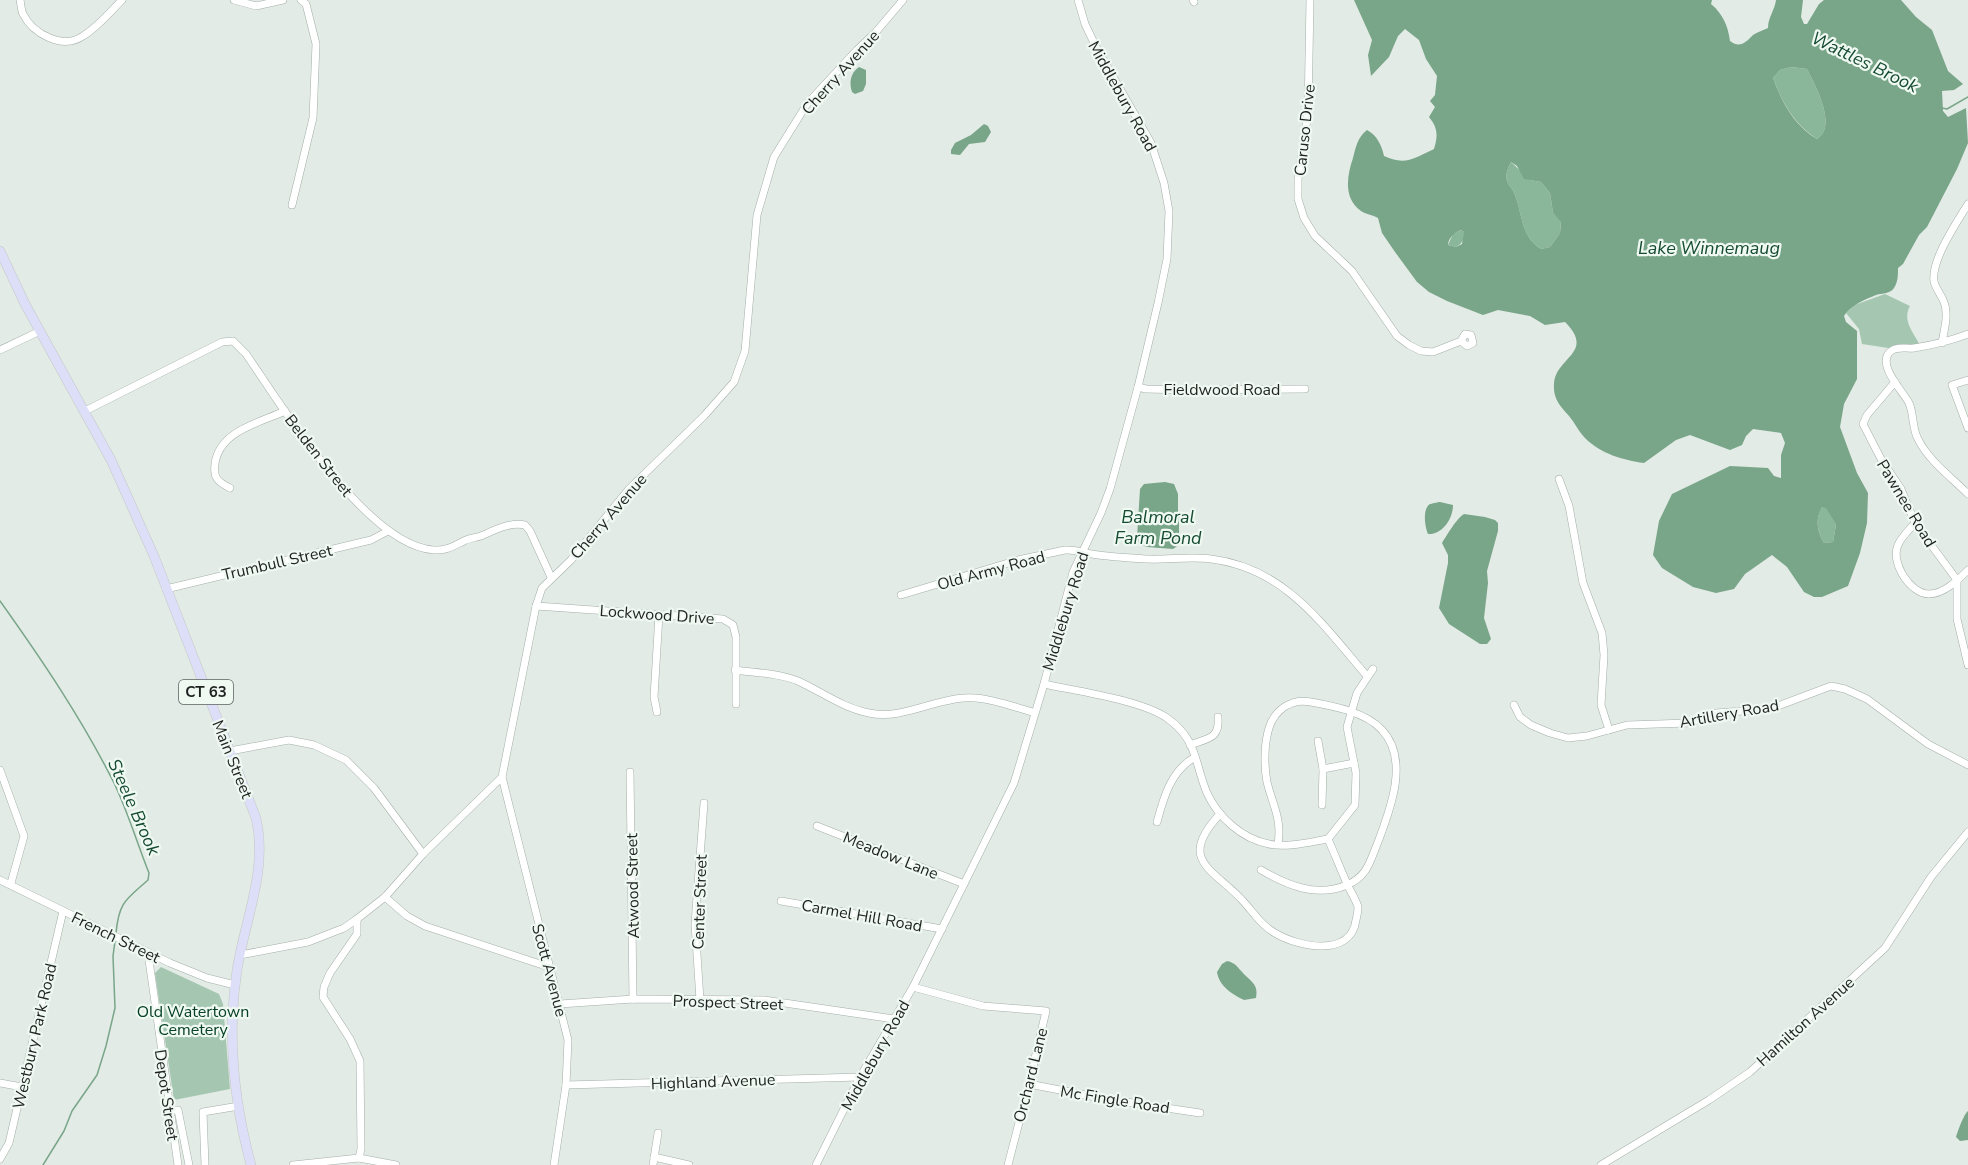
<svg xmlns="http://www.w3.org/2000/svg" width="1968" height="1165" font-family="'Nunito Sans',sans-serif">
<rect width="100%" height="100%" fill="#e2ebe5"/>
<g fill="#a5c7b1">
<path d="M1885,294L1910,306C1902,320 1913,332 1920,345L1908,351L1862,344L1859,329L1846,313L1849,307Z"/>
<path d="M161,967L219,994L223,1004L230,1089L174,1100L155,973Z"/>
</g>
<g fill="#8ab79a">
<path d="M1791,67L1807,69C1815,85 1838,126 1817,139C1795,125 1782,103 1773,78L1780,70Z"/>
<path d="M1511,162L1530,180L1541,182L1550,193L1553,213L1561,221L1560,233L1550,247L1541,249C1520,236 1523,213 1514,193C1513,189 1508,185 1507,181C1505,174 1508,168 1511,162Z"/>
<path d="M1461,230L1464,232C1464,239 1463,243 1456,247L1448,245L1453,234Z"/>
<path d="M1822,507H1826L1836,525L1833,542L1824,543C1817,531 1815,519 1822,507Z"/>
</g>
<g fill="#79a589" fill-rule="evenodd">
<path d="M1354,0H1712L1711,4C1723,14 1728,26 1730,41C1740,49 1746,42 1753,35C1757,32 1764,30 1768,28C1768,17 1775,10 1776,0H1803L1801,17L1804,24H1807L1819,4L1824,0H1901L1916,17L1932,30L1948,71L1963,84L1954,90L1942,91L1943,111L1948,117L1966,108L1968,143L1957,169L1927,227L1919,235L1903,264L1898,268C1898,275 1898,282 1894,288C1890,294 1883,293 1876,295C1866,299 1849,306 1844,316L1846,322L1857,331V379L1844,404L1840,427L1857,473L1868,493L1867,523L1860,553L1848,586L1822,597H1814L1804,592L1787,567L1772,555L1745,574L1734,589L1716,593L1693,587L1662,568L1653,555L1659,521L1672,494L1730,466L1768,468L1774,476L1781,478V455L1785,443L1781,433L1753,429L1746,436L1742,445L1730,450L1690,435L1676,440L1644,463C1623,460 1601,454 1585,438C1579,432 1575,423 1569,416C1560,406 1553,399 1554,384C1555,357 1596,353 1565,322L1545,325L1530,316L1498,310L1483,315L1447,301L1429,292L1417,282L1395,252L1382,233L1378,218C1373,215 1365,214 1361,211C1343,198 1347,176 1353,158C1356,147 1357,138 1367,130C1377,135 1382,146 1384,156C1405,166 1415,158 1434,149C1438,136 1438,128 1429,117L1435,107L1430,101L1435,95L1437,76L1426,59L1419,40L1405,29L1398,36L1389,57L1371,76L1368,55L1372,40ZM1791,67L1807,69C1815,85 1838,126 1817,139C1795,126 1782,103 1773,78L1780,70ZM1511,162L1517,166L1524,179L1541,182L1550,193L1553,213L1561,222L1560,233L1550,247L1541,249C1520,236 1523,213 1514,193C1513,189 1508,185 1507,181C1505,174 1508,168 1511,162ZM1461,230L1464,232L1462,244L1456,247L1448,245C1448,238 1455,232 1461,230ZM1822,507L1826,508L1836,525L1833,542L1824,543C1817,531 1815,520 1822,507Z"/>
<path d="M859,67L866,70V84L863,91L855,94L852,92C849,83 850,73 859,67Z"/>
<path d="M984,124L988,126L991,132L985,142L969,144L960,155L951,154V150L955,143L971,135Z"/>
<path d="M1165,482L1174,484L1178,494V515L1182,517L1179,518V545L1173,549L1147,547L1139,544L1137,538L1140,489L1144,484Z"/>
<path d="M1440,502L1453,505C1453,519 1442,535 1428,534C1425,527 1422,509 1430,504C1431,504 1438,502 1440,502Z"/>
<path d="M1464,514L1485,517L1495,520L1498,523V531L1487,571L1488,583L1484,618L1491,639L1487,644H1480L1449,624L1439,608L1448,563V555L1442,543C1447,535 1457,518 1464,514Z"/>
<path d="M1227,961C1236,963 1237,967 1243,973C1250,981 1259,984 1256,998L1244,1000C1232,994 1219,986 1217,972L1222,964Z"/>
<path d="M1968,1111V1140L1960,1141L1956,1137C1958,1130 1964,1114 1968,1111Z"/>
</g>
<g fill="none" stroke-linecap="round" stroke-linejoin="round">
<g stroke="#79a589" stroke-width="1.5">
<path d="M1942,108L1947,109L1968,97"/>
<path d="M0,601C42,660 82,719 114,783C128,812 137,843 149,873L148,880C127,899 119,901 116,933"/>
<path d="M43,1165L64,1131L72,1111L97,1075L106,1046L115,1008L113,956L115,941"/>
</g>
<g stroke="#a5aea8" stroke-width="8">
<g id="minor">
<path d="M20,0C21,4 21,10 23,14C33,34 63,50 83,36C98,27 110,12 122,0"/>
<path d="M234,0L256,6L283,0"/>
<path d="M1193,0L1194,2"/>
<path d="M1310,0L1308,113L1298,179V199L1304,218L1315,236L1352,271L1397,336L1409,345L1421,351L1433,352L1461,341L1465,334L1471,335L1473,343L1467,346L1461,341"/>
<path d="M292,205L313,118L316,44L306,4L301,0"/>
<path d="M1968,334C1950,341 1933,345 1914,348C1907,349 1897,346 1891,351C1875,364 1903,391 1909,403C1914,414 1912,429 1918,439C1928,460 1952,478 1968,494"/>
<path d="M1942,343C1944,330 1949,314 1944,302C1941,294 1935,288 1934,281C1931,260 1957,222 1968,204"/>
<path d="M0,350L40,331"/>
<path d="M1968,380L1952,385L1968,428"/>
<path d="M1895,382L1867,415L1863,424L1881,459L1901,489L1915,523L1957,580V619L1968,665"/>
<path d="M1138,387L1146,389L1189,390L1305,389"/>
<path d="M85,411L222,342L233,341L246,354C282,406 367,546 434,550C446,551 453,546 464,541C469,538 475,538 481,536C495,530 509,522 525,525L530,531L551,577"/>
<path d="M1559,479L1569,506L1583,583L1602,633L1604,655L1601,705L1609,730"/>
<path d="M230,488C218,482 213,478 215,464C219,431 259,423 285,411"/>
<path d="M1915,523C1910,529 1901,537 1898,545C1890,562 1910,594 1929,594C1944,594 1958,580 1968,570"/>
<path d="M166,589L371,540L388,531"/>
<path d="M901,595L1018,560L1065,550C1075,549 1083,553 1092,554C1110,557 1129,558 1147,559C1168,560 1190,556 1211,559C1285,568 1322,624 1367,676"/>
<path d="M536,606L723,619L733,625L736,637V704"/>
<path d="M735,670C756,673 778,673 798,681C822,692 843,708 869,713C901,720 932,700 964,698C985,696 1015,707 1035,713"/>
<path d="M1044,684C1076,691 1141,700 1167,718C1198,740 1194,762 1207,793C1218,817 1242,839 1269,844C1287,848 1310,842 1328,839L1355,805L1356,773L1347,727L1357,693L1373,669"/>
<path d="M1514,705L1520,717L1531,725L1550,733L1568,738L1587,736L1627,725L1689,723L1716,713L1756,710L1778,706L1831,686L1845,689L1867,699L1928,744L1968,765"/>
<path d="M657,712L654,697L659,615"/>
<path d="M1318,741L1323,769L1322,805"/>
<path d="M1190,745C1208,738 1220,739 1218,717"/>
<path d="M230,751L289,740L314,745L346,760L374,788L423,854"/>
<path d="M1323,769L1354,763"/>
<path d="M0,770L24,836L11,883"/>
<path d="M630,772L633,999"/>
<path d="M502,777L568,1040L566,1085L554,1165"/>
<path d="M1220,814C1176,861 1214,869 1243,901C1254,913 1261,925 1275,933C1298,947 1351,958 1356,920C1357,916 1358,910 1358,907C1356,900 1351,892 1348,886C1341,870 1335,855 1328,839"/>
<path d="M1157,822C1164,796 1171,771 1195,757"/>
<path d="M817,826L964,884"/>
<path d="M1261,870C1287,885 1316,898 1347,885C1368,876 1370,861 1378,842C1390,810 1410,760 1382,730C1366,712 1333,706 1311,702C1292,698 1275,709 1269,728C1264,744 1264,766 1267,782C1273,806 1282,819 1278,844"/>
<path d="M0,880L170,963L207,978L235,985"/>
<path d="M385,897L407,916L425,926L549,967"/>
<path d="M781,901L942,929"/>
<path d="M357,919V934L330,973L324,987L323,997L350,1039L360,1061L361,1149L359,1158"/>
<path d="M148,953L178,1165"/>
<path d="M240,955L308,942L344,928L357,919L385,897L423,854L502,777L536,606L542,588L571,560L629,489L704,416L734,382L745,351L757,215L774,157L807,104L857,50L875,33L903,0"/>
<path d="M913,987L983,1006L1046,1011L1029,1084L1008,1165"/>
<path d="M700,1000L695,924L704,803"/>
<path d="M560,1004L633,999L764,1000L894,1019"/>
<path d="M0,1083L22,1087"/>
<path d="M1029,1084L1106,1099L1200,1113"/>
<path d="M566,1085L860,1077"/>
<path d="M169,1110H178L189,1165"/>
<path d="M654,1157L689,1165"/>
<path d="M0,1159L9,1143L63,911"/>
<path d="M205,1165L203,1112L239,1106"/>
<path d="M293,1165L359,1158L396,1165"/>
<path d="M653,1165L658,1133"/>
<path d="M816,1165L860,1077L913,987L1014,783L1044,684L1073,572L1101,513L1110,489L1138,387L1158,303L1167,259L1169,211L1164,183L1151,143L1096,47L1085,24L1078,0"/>
<path d="M1601,1165L1709,1100L1750,1072L1885,948L1931,877L1968,832"/>
</g>
</g>
<g stroke="#c5c6c5" stroke-width="10">
<path id="major" d="M0,251L25,304L111,460L154,556L256,818C268,871 245,919 237,970C227,1035 234,1102 251,1165"/>
</g>
<use href="#minor" stroke="#fff" stroke-width="7"/>
<use href="#major" stroke="#dddff8" stroke-width="9"/>
</g>
<g text-anchor="middle" stroke-width="4.5" stroke-linejoin="round" paint-order="stroke">
<rect fill="#eff9f2" stroke="#5d625f" stroke-width="1.5" x="179" y="680" width="54" height="24" rx="4.5"/>
<g font-size="15" font-weight="bold" fill="#1f2220">
<text x="206" y="697">CT 63</text>
</g>
<g font-size="16" fill="#1f2220" stroke="#eff9f2">
<text transform="translate(840 72) rotate(-48)" y="6">Cherry Avenue</text>
<text transform="translate(1123 96) rotate(61)" y="6">Middlebury Road</text>
<text transform="translate(1304 130) rotate(-84)" y="6">Caruso Drive</text>
<text x="1222" y="395">Fieldwood Road</text>
<text transform="translate(319 455) rotate(52)" y="6">Belden Street</text>
<text transform="translate(1907 503) rotate(59)" y="6">Pawnee Road</text>
<text transform="translate(608 516) rotate(-49)" y="6">Cherry Avenue</text>
<text transform="translate(277 562) rotate(-13)" y="6">Trumbull Street</text>
<text transform="translate(991 570) rotate(-15)" y="6">Old Army Road</text>
<text transform="translate(1065 611) rotate(-73)" y="6">Middlebury Road</text>
<text transform="translate(657 614) rotate(4)" y="6">Lockwood Drive</text>
<text transform="translate(1729 713) rotate(-10)" y="6">Artillery Road</text>
<text transform="translate(233 759) rotate(68)" y="6">Main Street</text>
<text transform="translate(891 855) rotate(22)" y="6">Meadow Lane</text>
<text transform="translate(632 886) rotate(-91)" y="6">Atwood Street</text>
<text transform="translate(699 902) rotate(-88)" y="6">Center Street</text>
<text transform="translate(862 915) rotate(10)" y="6">Carmel Hill Road</text>
<text transform="translate(116 937) rotate(26)" y="6">French Street</text>
<text transform="translate(550 970) rotate(75)" y="6">Scott Avenue</text>
<text transform="translate(728 1002) rotate(2)" y="6">Prospect Street</text>
<text transform="translate(1805 1021) rotate(-42)" y="6">Hamilton Avenue</text>
<text transform="translate(34 1036) rotate(-77)" y="6">Westbury Park Road</text>
<text transform="translate(875 1055) rotate(-61)" y="6">Middlebury Road</text>
<text transform="translate(1030 1075) rotate(-76)" y="6">Orchard Lane</text>
<text transform="translate(713 1081) rotate(-2)" y="6">Highland Avenue</text>
<text transform="translate(167 1095) rotate(82)" y="6">Depot Street</text>
<text transform="translate(1115 1099) rotate(9)" y="6">Mc Fingle Road</text>
</g>
<g font-size="16" fill="#064025" stroke="#eff9f2">
<text x="193" y="1017">Old Watertown<tspan x="193" dy="18">Cemetery</tspan></text>
</g>
<g font-size="18" font-style="italic" fill="#154b30" stroke="#eff9f2">
<text transform="translate(1865 62) rotate(26)" y="6">Wattles Brook</text>
<text x="1709" y="254">Lake Winnemaug</text>
<text x="1158" y="523">Balmoral<tspan x="1158" dy="21">Farm Pond</tspan></text>
<text transform="translate(134 807) rotate(66)" y="6">Steele Brook</text>
</g>
</g>
</svg>
